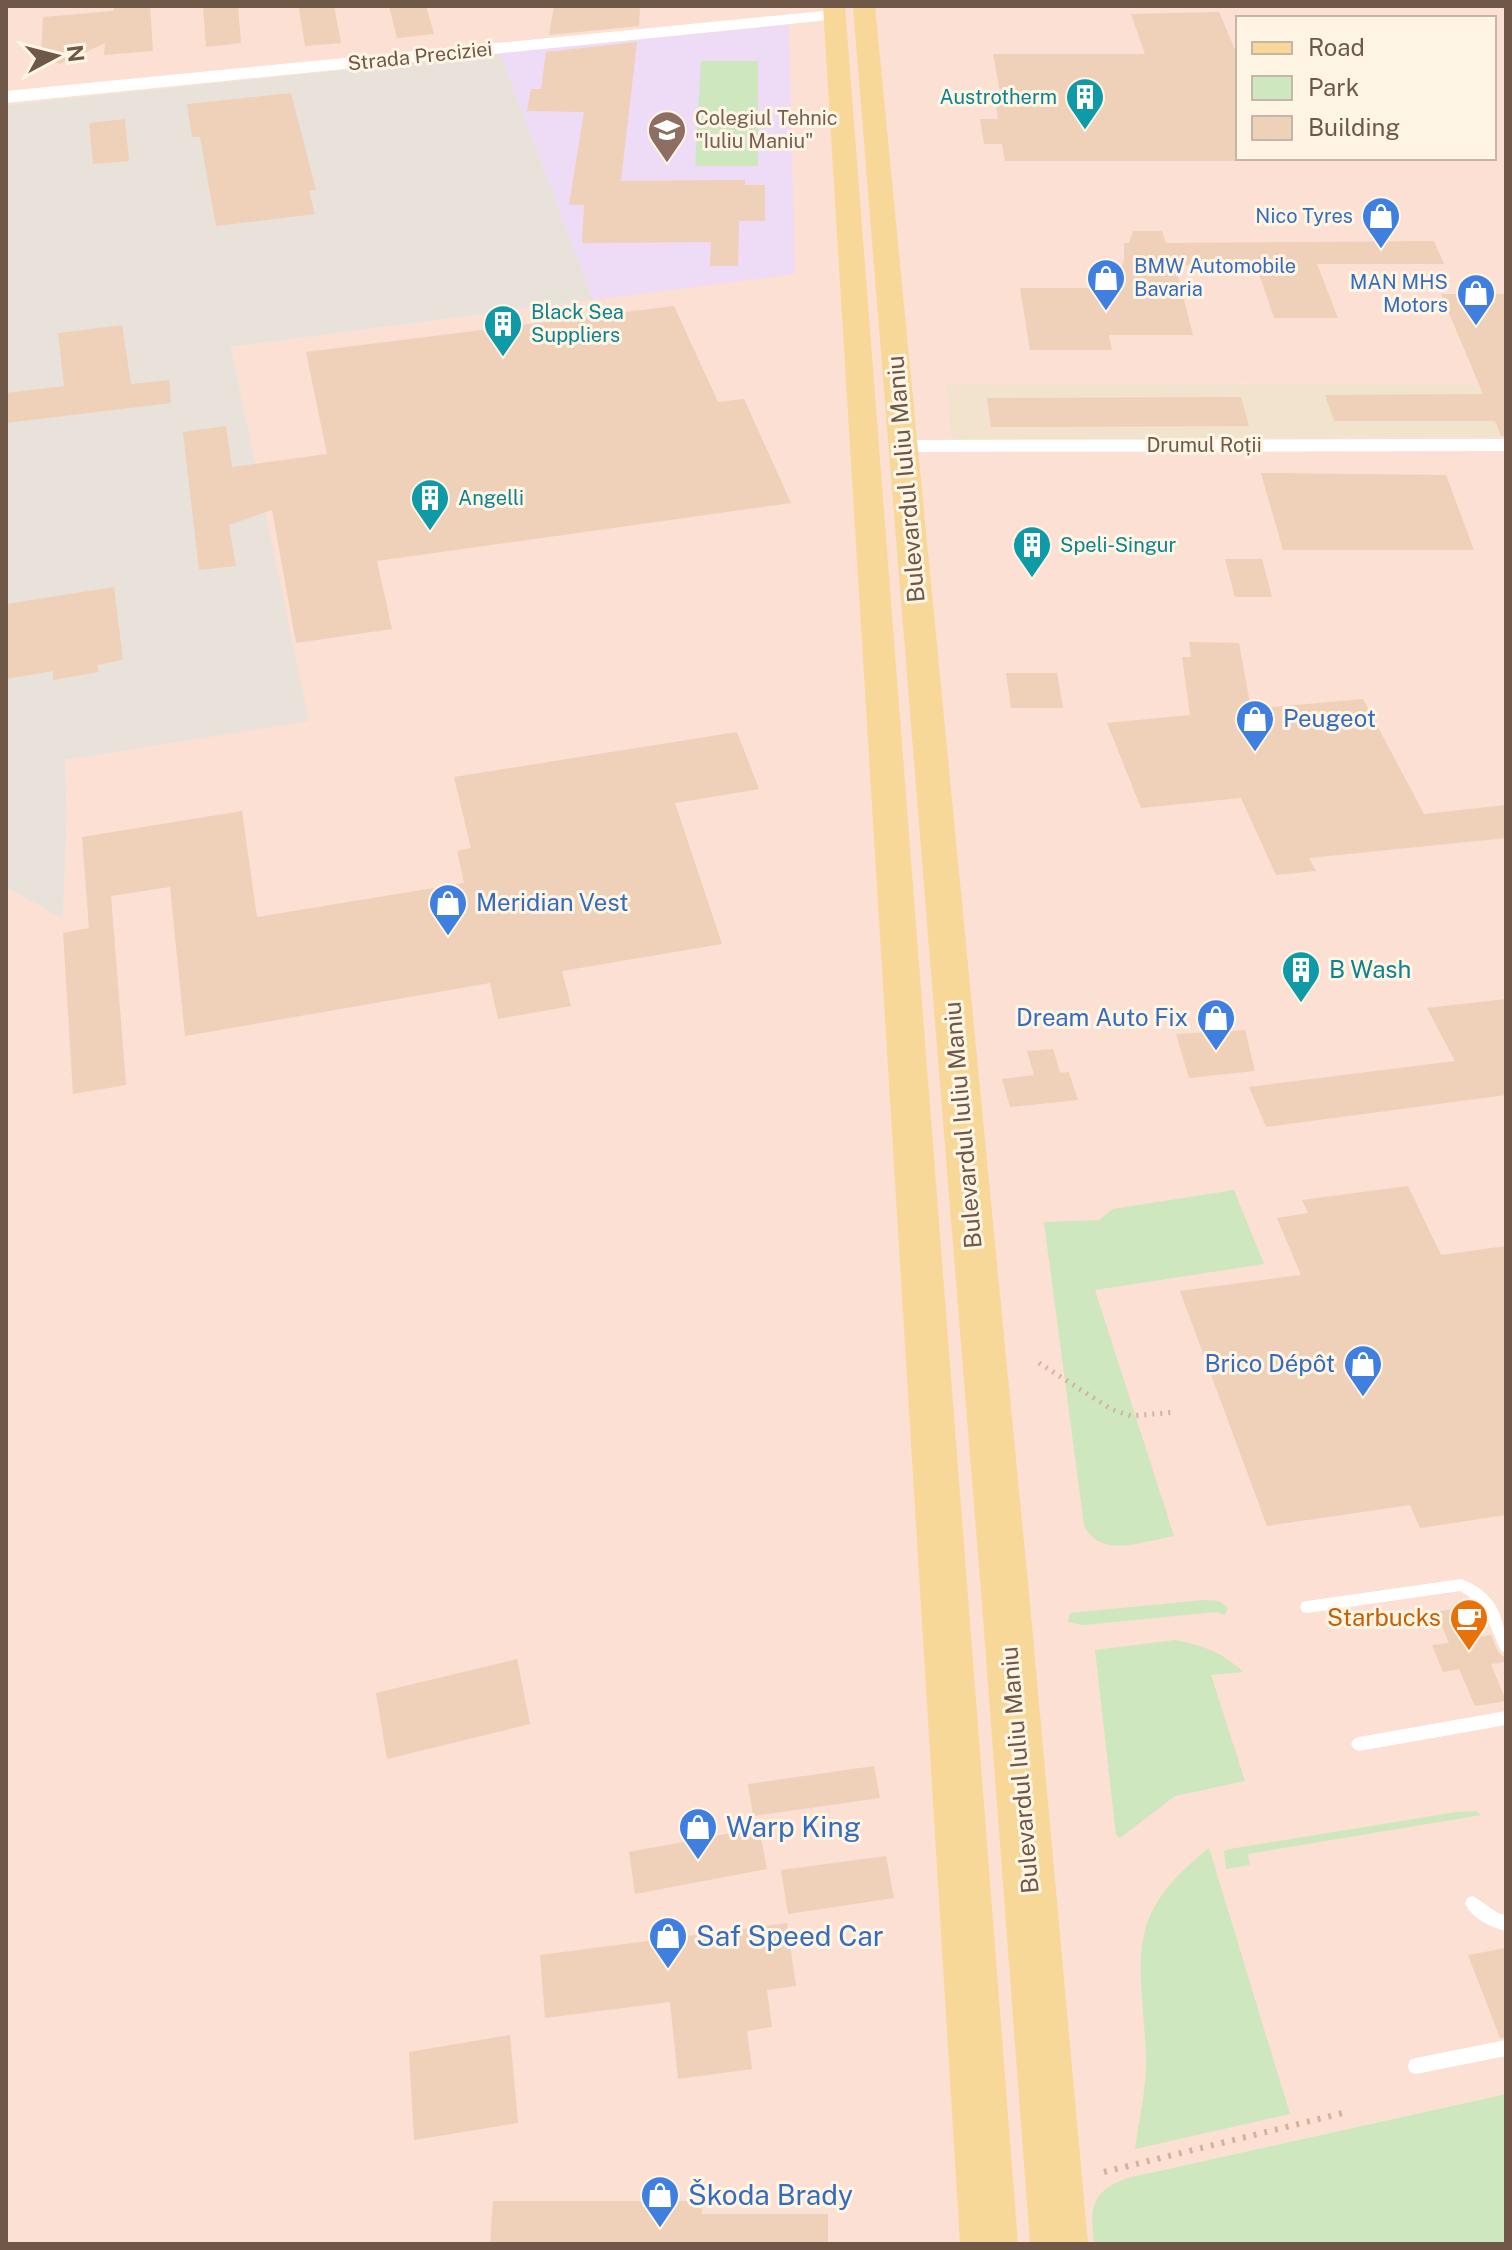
<svg xmlns="http://www.w3.org/2000/svg" width="1512" height="2250" font-family="'Public Sans',sans-serif">
<rect width="100%" height="100%" fill="#fbf1df"/>
<path fill="#f2e3ce" d="M1506,383V437L951,440L945,384Z"/>
<path fill="#fbe0d3" fill-rule="evenodd" d="M6,6H1506V383L945,384L951,440L1506,437V2094L1149,2173L1156,2244H6V887L63,918L67,814L65,760L308,720L231,347L592,300L499,53L6,105ZM1238,18H1494V158H1238Z"/>
<path fill="#e9e2db" d="M500,53L593,300L231,347L309,721L65,760L67,814L63,919L6,887V105Z"/>
<path fill="#eedcf7" d="M789,25L795,274L593,300L500,53Z"/>
<g fill="#cee7bf">
<path d="M701,61H758V166H695Z"/>
<path d="M1234,1190L1264,1264L1095,1290L1174,1536C1144,1541 1100,1560 1084,1525L1044,1222L1099,1220L1113,1209Z"/>
<path d="M1203,1600L1219,1601L1228,1608L1225,1615L1216,1612L1084,1625L1068,1622L1070,1613Z"/>
<path d="M1175,1640C1202,1645 1224,1653 1243,1672L1211,1675L1245,1781L1175,1796L1120,1838L1116,1835L1095,1650Z"/>
<path d="M1476,1811L1481,1815L1248,1854L1250,1865L1226,1869L1224,1851L1230,1849L1456,1812Z"/>
<path d="M1209,1848L1290,2114L1135,2149C1139,2119 1147,2087 1146,2057C1142,1958 1120,1918 1209,1848Z"/>
<path d="M1506,2094V2243L1094,2244C1090,2208 1090,2192 1127,2178Z"/>
</g>
<g fill="#efd0b8">
<path d="M114,6H150L153,51L104,55L105,43L60,64L41,57L43,17L114,11Z"/>
<path d="M203,6H238L241,43L206,47Z"/>
<path d="M334,6L341,43L305,46L299,8Z"/>
<path d="M389,6H426L434,34L397,38Z"/>
<path d="M554,6H640L639,26L549,35Z"/>
<path d="M1219,12L1238,57V161H1005L1002,144H984L980,119H998L996,104H1002L993,54H1145L1131,14Z"/>
<path d="M637,42L621,181L745,180V185H765V221H739L738,266H710L711,242L582,243L584,205H569L584,112L527,111L531,89H541L546,52Z"/>
<path d="M291,93L316,190L309,191L315,214L216,226L200,137H192L187,104Z"/>
<path d="M125,119L129,161L93,164L89,123Z"/>
<path d="M1133,231H1162L1166,243L1434,241L1444,264H1317L1338,318H1274L1256,265H1175L1193,335H1109L1112,350H1030L1020,288H1115L1124,260V243H1129Z"/>
<path d="M1441,294H1506V436H1501L1495,421H1334L1325,395L1483,394Z"/>
<path d="M674,306L718,402L744,399L791,503L377,561L392,629L296,643L272,510L229,525L236,566L199,570L183,432L226,426L232,467L327,454L306,352Z"/>
<path d="M122,325L131,384L169,380L171,403L6,423V393L64,386L58,333Z"/>
<path d="M1241,397L1249,426L991,427L987,398Z"/>
<path d="M1261,473L1446,475L1474,550H1283Z"/>
<path d="M1225,559H1262L1272,597H1235Z"/>
<path d="M114,587L123,660L97,665L99,672L53,680V671L6,679V604Z"/>
<path d="M1189,642L1239,643L1251,709L1363,699L1424,814L1506,805V838L1309,858L1316,871L1276,875L1241,798L1141,808L1107,723L1190,715L1182,657H1191Z"/>
<path d="M1006,673H1057L1063,708H1011Z"/>
<path d="M737,732L759,789L675,803L722,944L562,971L571,1006L498,1019L490,983L185,1036L170,887L111,896L126,1085L73,1094L63,933L89,928L82,837L242,811L257,917L464,883L457,851L471,848L454,777Z"/>
<path d="M1506,999V1095L1266,1127L1249,1087L1455,1061L1427,1008Z"/>
<path d="M1245,1030L1255,1071L1189,1078L1176,1034Z"/>
<path d="M1053,1049L1060,1073L1069,1072L1078,1100L1010,1107L1002,1079L1034,1075L1027,1051Z"/>
<path d="M1408,1186L1441,1255L1506,1246V1515L1420,1528L1410,1505L1267,1526L1180,1291L1301,1275L1277,1218L1308,1213L1302,1200Z"/>
<path d="M1465,1607L1478,1637L1491,1635L1498,1652L1506,1659V1662L1491,1664L1506,1701L1475,1706L1459,1669L1443,1672L1432,1645L1449,1643L1436,1612Z"/>
<path d="M517,1659L530,1724L387,1759L376,1693Z"/>
<path d="M874,1766L880,1798L753,1816L748,1784Z"/>
<path d="M759,1828L767,1869L635,1894L629,1852Z"/>
<path d="M886,1856L894,1898L788,1914L781,1870Z"/>
<path d="M787,1923L796,1986L767,1990L772,2027L747,2031L752,2069L678,2079L670,2002L545,2018L540,1955Z"/>
<path d="M1506,1948V2037L1500,2038L1468,1955Z"/>
<path d="M510,2035L518,2123L414,2140L409,2052Z"/>
<path d="M493,2201H702V2214H828V2244H490Z"/>
</g>
<g fill="none" stroke-linecap="round" stroke-linejoin="round">
<path stroke="#d3b39c" stroke-width="5" stroke-dasharray="2 6" stroke-linecap="butt" d="M1039,1363L1111,1409L1131,1416L1176,1412"/>
<path stroke="#d3b39c" stroke-width="6" stroke-dasharray="3 8" stroke-linecap="butt" d="M1104,2172L1347,2112"/>
<g fill="#fff" fill-rule="evenodd">
<path d="M1461,1579C1496,1592 1506,1617 1506,1653L1501,1651C1491,1628 1484,1604 1460,1591L1307,1613L1302,1612L1300,1607L1302,1602L1307,1601Z"/>
<path d="M1506,1711V1725L1359,1751L1354,1749L1351,1744L1354,1739L1359,1737Z"/>
<path d="M1473,1896L1498,1913L1506,1915V1931C1490,1927 1473,1919 1465,1904L1467,1898Z"/>
<path d="M1506,2040V2056L1416,2074L1410,2072L1408,2066L1410,2060L1416,2058Z"/>
</g>
<path fill="#fff" fill-rule="evenodd" d="M1506,439V451L903,452L894,446L903,440Z"/>
<path fill="#fff" fill-rule="evenodd" d="M834,10L843,15L840,19L6,103V91Z"/>
<g fill="#f8d899" fill-rule="evenodd">
<path d="M823,6H845L1018,2244H960Z"/>
<path d="M853,6H875L1030,1604L1088,2244H1030L982,1604Z"/>
</g>
</g>
<defs>
<g id="building-pin" transform="scale(2)"><path d="M0 17L-7.5 6A9.5 9.5 0 1 1 7.5 6Z" fill="#0f9aa8" stroke="#fef5e5"/><path d="M-4-6H4V6H1V3H-1V6H-4ZM-2.5-4.3h1.7v1.8h-1.7ZM.8-4.3h1.7v1.8H.8ZM-2.5-1h1.7V.8h-1.7ZM.8-1h1.7V.8H.8Z" fill="#fff"/></g>
<g id="school-pin" transform="scale(2)"><path d="M0 17L-7.5 6A9.5 9.5 0 1 1 7.5 6Z" fill="#8d6e63" stroke="#fef5e5"/><path d="M0-5L7-2L0 1L-7-2ZM-4 1L0 2.5L4 1V4Q0 6-4 4Z" fill="#fff"/></g>
<g id="shop-pin" transform="scale(2)"><path d="M0 17L-7.5 6A9.5 9.5 0 1 1 7.5 6Z" fill="#3f7fe0" stroke="#fef5e5"/><path d="M-5-2.5h2.3a2.7 3.5 0 0 1 5.4 0H5L5.5 6h-11ZM-1.5-2.5h3a1.5 2.3 0 0 0-3 0Z" fill="#fff"/></g>
<g id="cafe-pin" transform="scale(2)"><path d="M0 17L-7.5 6A9.5 9.5 0 1 1 7.5 6Z" fill="#e8710a" stroke="#fef5e5"/><path d="M-5.5-4.5H6V0H3Q3 3.5 0 3.5H-2.5Q-5.5 3.5-5.5 0ZM3-3.2v2h1.7v-2ZM-6 4.5H4V6H-6Z" fill="#fff"/></g>
</defs>
<g fill-rule="evenodd">
<use href="#building-pin" x="1085" y="97"/>
<use href="#school-pin" x="667" y="130"/>
<use href="#shop-pin" x="1381" y="216"/>
<use href="#shop-pin" x="1106" y="278"/>
<use href="#shop-pin" x="1476" y="293"/>
<use href="#building-pin" x="503" y="324"/>
<use href="#building-pin" x="430" y="498"/>
<use href="#building-pin" x="1032" y="545"/>
<use href="#shop-pin" x="1255" y="719"/>
<use href="#shop-pin" x="448" y="903"/>
<use href="#building-pin" x="1301" y="970"/>
<use href="#shop-pin" x="1216" y="1018"/>
<use href="#shop-pin" x="1363" y="1364"/>
<use href="#cafe-pin" x="1469" y="1618"/>
<use href="#shop-pin" x="698" y="1827"/>
<use href="#shop-pin" x="668" y="1936"/>
<use href="#shop-pin" x="660" y="2195"/>
</g>
<g text-anchor="middle" stroke-width="6" stroke-linejoin="round" paint-order="stroke">
<g font-size="20" fill="#705848" stroke="#fef5e5">
<text transform="translate(420 56) rotate(-6)" y="7">Strada Preciziei</text>
<text x="1204" y="452">Drumul Roții</text>
</g>
<g font-size="20" fill="#0d838f" stroke="#fef5e5" text-anchor="start">
<text x="1057" y="104" text-anchor="end">Austrotherm</text>
<text x="531" y="319">Black Sea<tspan x="531" dy="23">Suppliers</tspan></text>
<text x="458" y="505">Angelli</text>
<text x="1060" y="552">Speli-Singur</text>
</g>
<g font-size="20" fill="#785e54" stroke="#fef5e5" text-anchor="start">
<text x="695" y="125">Colegiul Tehnic<tspan x="695" dy="23">"Iuliu Maniu"</tspan></text>
</g>
<g font-size="20" fill="#366cbe" stroke="#fef5e5" text-anchor="end">
<text x="1353" y="223">Nico Tyres</text>
<text x="1134" y="273" text-anchor="start">BMW Automobile<tspan x="1134" dy="23">Bavaria</tspan></text>
<text x="1448" y="289">MAN MHS<tspan x="1448" dy="23">Motors</tspan></text>
</g>
<g font-size="24" fill="#705848" stroke="#fef5e5">
<text transform="translate(906 479) rotate(-95)" y="8">Bulevardul Iuliu Maniu</text>
<text transform="translate(963 1125) rotate(-95)" y="8">Bulevardul Iuliu Maniu</text>
<text transform="translate(1020 1770) rotate(-95)" y="8">Bulevardul Iuliu Maniu</text>
</g>
<g font-size="24" fill="#366cbe" stroke="#fef5e5" text-anchor="start">
<text x="1283" y="727">Peugeot</text>
<text x="476" y="911">Meridian Vest</text>
<text x="1188" y="1026" text-anchor="end">Dream Auto Fix</text>
<text x="1335" y="1372" text-anchor="end">Brico Dépôt</text>
</g>
<g font-size="24" fill="#0d838f" stroke="#fef5e5" text-anchor="start">
<text x="1329" y="978">B Wash</text>
</g>
<g font-size="24" fill="#c56008" stroke="#fef5e5" text-anchor="end">
<text x="1441" y="1626">Starbucks</text>
</g>
<g font-size="28" fill="#366cbe" stroke="#fef5e5" text-anchor="start">
<text x="726" y="1837">Warp King</text>
<text x="696" y="1946">Saf Speed Car</text>
<text x="688" y="2205">Škoda Brady</text>
</g>
</g>
<rect width="1512" height="2250" fill="none" stroke="#705848" stroke-width="16"/>
<rect x="1236" y="16" width="260" height="144" fill="#fef5e5" stroke="#c5b6a6" stroke-width="2"/>
<rect x="1252" y="42" width="40" height="12" fill="#f8d899" stroke="#c5b6a6" stroke-width="2"/>
<text x="1308" y="56" font-size="24" fill="#705848">Road</text>
<rect x="1252" y="76" width="40" height="24" fill="#cee7bf" stroke="#c5b6a6" stroke-width="2"/>
<text x="1308" y="96" font-size="24" fill="#705848">Park</text>
<rect x="1252" y="116" width="40" height="24" fill="#efd0b8" stroke="#c5b6a6" stroke-width="2"/>
<text x="1308" y="136" font-size="24" fill="#705848">Building</text>
<g transform="translate(56 56) rotate(83)" stroke="#fef5e5" stroke-width="6" paint-order="stroke">
<path d="M0-6L14 30L0 20L-14 30Z" fill="#705848"/>
<text y="-12" font-size="22" font-weight="bold" text-anchor="middle" fill="#705848">N</text>
</g>
</svg>
